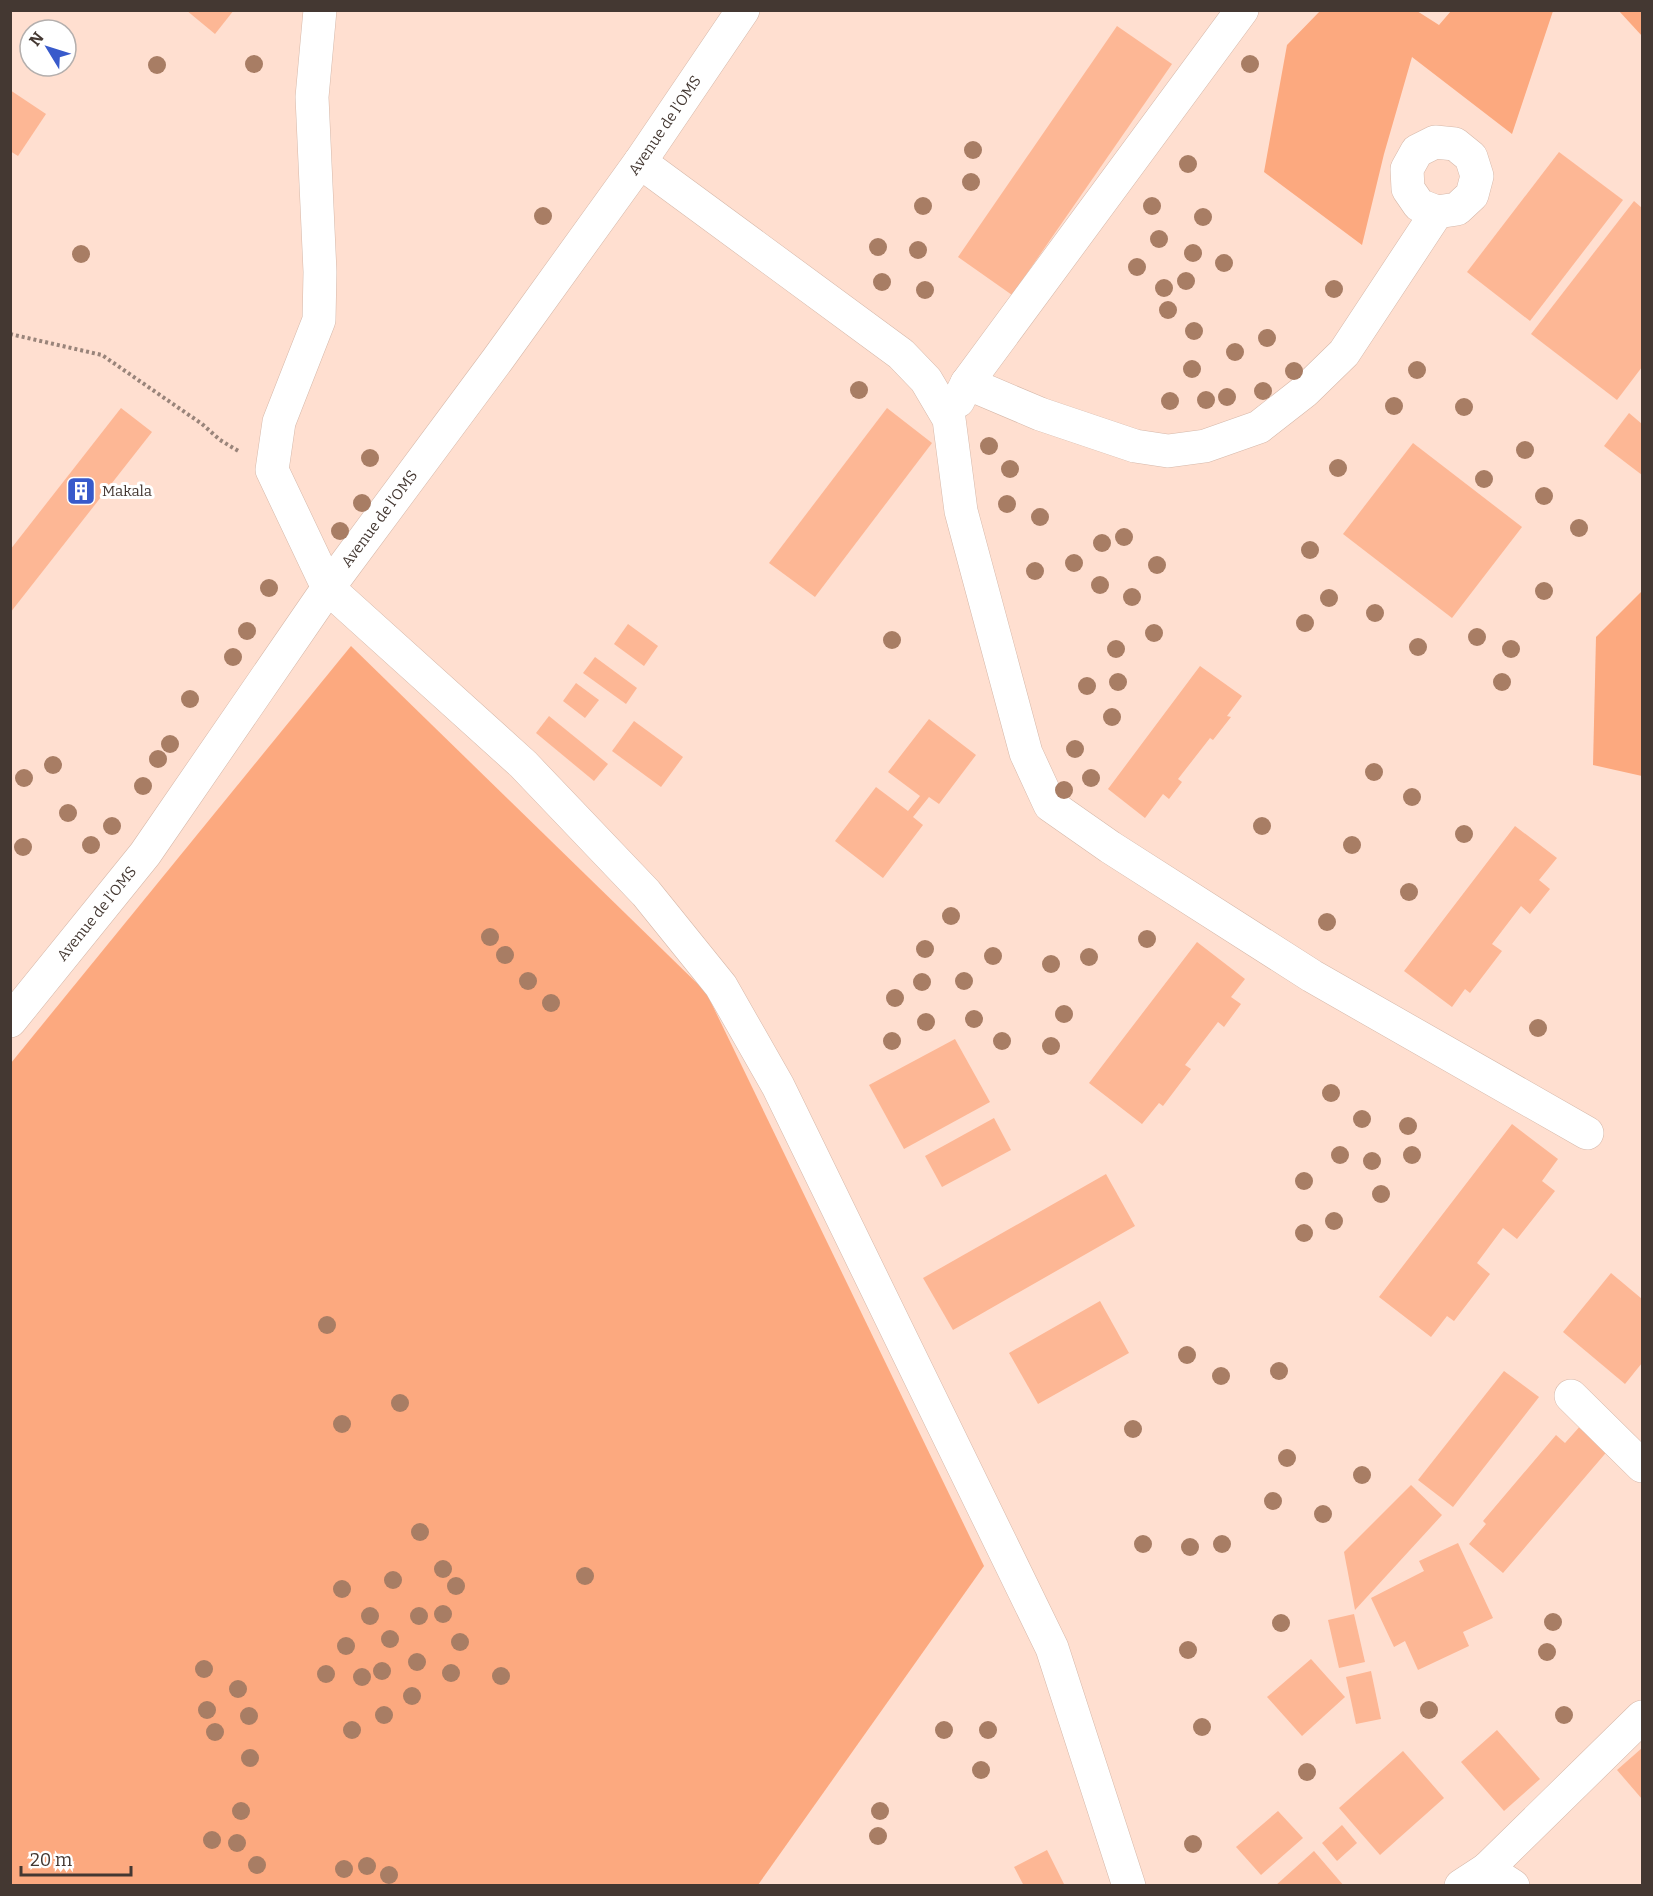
<svg xmlns="http://www.w3.org/2000/svg" width="1653" height="1896" font-family="Bitter,serif">
<rect width="100%" height="100%" fill="#ffdfd0"/>
<g fill="#fca97f">
<path d="M1320,11H1417L1439,25L1451,11H1553L1512,134L1412,57L1384,154L1362,245L1264,172L1287,45Z"/>
<path d="M1619,11H1642V36Z"/>
<path d="M1642,591V776L1593,765L1596,637Z"/>
<path d="M351,646L706,992L984,1566L758,1885L11,1886V1063Z"/>
</g>
<g fill="#fdb795">
<path d="M186,10H234L215,34Z"/>
<path d="M1117,26L1172,64L1012,295L958,257Z"/>
<path d="M10,90L46,114L18,156L10,151Z"/>
<path d="M1559,152L1623,200L1530,321L1467,272Z"/>
<path d="M1634,201L1642,208V367L1617,400L1531,334Z"/>
<path d="M121,408L152,432L10,613V550Z"/>
<path d="M887,408L932,443L815,597L769,563Z"/>
<path d="M1629,413L1642,424V475L1604,446Z"/>
<path d="M1413,443L1522,527L1452,618L1343,534Z"/>
<path d="M628,624L658,646L644,666L614,644Z"/>
<path d="M595,657L637,688L626,704L583,673Z"/>
<path d="M1200,666L1242,696L1227,716L1231,717L1213,740L1210,738L1178,779L1182,782L1169,799L1163,794L1145,818L1108,789Z"/>
<path d="M576,683L599,700L585,718L563,701Z"/>
<path d="M549,716L608,764L594,781L536,733Z"/>
<path d="M929,719L976,755L939,804L929,797L913,817L923,825L883,878L835,841L876,787L908,811L920,796L888,772Z"/>
<path d="M634,721L683,757L661,787L612,751Z"/>
<path d="M1515,826L1557,858L1539,880L1550,889L1530,914L1521,906L1492,944L1502,951L1470,993L1465,989L1452,1007L1404,971Z"/>
<path d="M1197,942L1245,979L1231,997L1241,1004L1224,1027L1218,1022L1185,1065L1191,1069L1163,1106L1159,1103L1142,1124L1089,1083Z"/>
<path d="M955,1039L990,1102L904,1149L869,1085Z"/>
<path d="M994,1118L1011,1150L942,1187L925,1156Z"/>
<path d="M1512,1124L1558,1159L1542,1181L1555,1191L1517,1239L1503,1228L1477,1263L1490,1274L1454,1321L1447,1316L1431,1337L1379,1297Z"/>
<path d="M1106,1174L1135,1226L953,1330L923,1278Z"/>
<path d="M1611,1273L1642,1299V1363L1625,1384L1563,1332Z"/>
<path d="M1100,1301L1129,1353L1038,1404L1009,1353Z"/>
<path d="M1504,1371L1539,1397L1453,1507L1418,1480Z"/>
<path d="M1582,1424L1610,1448L1503,1573L1469,1544L1486,1524L1483,1521L1556,1435L1565,1443Z"/>
<path d="M1411,1485L1442,1515L1355,1610L1344,1552Z"/>
<path d="M1458,1543L1493,1618L1463,1632L1469,1646L1418,1670L1405,1641L1394,1647L1371,1598L1424,1571L1419,1561Z"/>
<path d="M1354,1614L1365,1662L1339,1668L1328,1620Z"/>
<path d="M1311,1659L1345,1697L1302,1736L1267,1697Z"/>
<path d="M1371,1671L1381,1719L1356,1724L1346,1677Z"/>
<path d="M1497,1730L1540,1779L1504,1811L1461,1762Z"/>
<path d="M1642,1748V1799L1617,1770Z"/>
<path d="M1403,1751L1444,1798L1380,1855L1339,1808Z"/>
<path d="M1278,1811L1303,1838L1261,1875L1236,1847Z"/>
<path d="M1342,1825L1357,1843L1337,1861L1322,1843Z"/>
<path d="M1047,1850L1065,1886H1024L1014,1867Z"/>
<path d="M1314,1851L1344,1886H1275Z"/>
</g>
<g fill="none" stroke-linecap="round" stroke-linejoin="round">
<g stroke="#d6b8a9" stroke-width="34">
<g id="minor">
<path d="M320,10L312,97L320,272L319,320L279,422L272,470L328,588L523,764L646,893L721,986L778,1086L1052,1648L1129,1886"/>
<path d="M640,162L901,354L926,380L949,419L961,511L1026,753L1050,805L1110,847L1312,976L1587,1133"/>
<path d="M967,383L1040,414L1135,446L1168,451L1205,446L1259,427L1305,391L1344,353L1437,212L1457,209L1472,195L1477,176L1471,157L1455,144L1435,142L1417,151L1407,169L1408,189L1419,205L1437,212"/>
<path d="M958,401L967,383L1242,10"/>
<path id="s1" d="M10,1021L145,854L328,588L498,359L640,162L743,10"/>
<path d="M1571,1396L1642,1466"/>
<path d="M1487,1869L1513,1886"/>
<path d="M1461,1886L1487,1869L1642,1717"/>
</g>
</g>
<path stroke="#99847a" stroke-width="4" stroke-dasharray="3 3" stroke-linecap="butt" d="M10,334L102,355L202,424L220,440L240,452"/>
<use href="#minor" stroke="#fff" stroke-width="33"/>
</g>
<g fill="#a87d64">
<circle cx="254" cy="64" r="9"/>
<circle cx="1250" cy="64" r="9"/>
<circle cx="157" cy="65" r="9"/>
<circle cx="973" cy="150" r="9"/>
<circle cx="1188" cy="164" r="9"/>
<circle cx="971" cy="182" r="9"/>
<circle cx="923" cy="206" r="9"/>
<circle cx="1152" cy="206" r="9"/>
<circle cx="543" cy="216" r="9"/>
<circle cx="1203" cy="217" r="9"/>
<circle cx="1159" cy="239" r="9"/>
<circle cx="878" cy="247" r="9"/>
<circle cx="918" cy="250" r="9"/>
<circle cx="1193" cy="253" r="9"/>
<circle cx="81" cy="254" r="9"/>
<circle cx="1224" cy="263" r="9"/>
<circle cx="1137" cy="267" r="9"/>
<circle cx="1186" cy="281" r="9"/>
<circle cx="882" cy="282" r="9"/>
<circle cx="1164" cy="288" r="9"/>
<circle cx="1334" cy="289" r="9"/>
<circle cx="925" cy="290" r="9"/>
<circle cx="1168" cy="310" r="9"/>
<circle cx="1194" cy="331" r="9"/>
<circle cx="1267" cy="338" r="9"/>
<circle cx="1235" cy="352" r="9"/>
<circle cx="1192" cy="369" r="9"/>
<circle cx="1417" cy="370" r="9"/>
<circle cx="1294" cy="371" r="9"/>
<circle cx="859" cy="390" r="9"/>
<circle cx="1263" cy="391" r="9"/>
<circle cx="1227" cy="397" r="9"/>
<circle cx="1206" cy="400" r="9"/>
<circle cx="1170" cy="401" r="9"/>
<circle cx="1394" cy="406" r="9"/>
<circle cx="1464" cy="407" r="9"/>
<circle cx="989" cy="446" r="9"/>
<circle cx="1525" cy="450" r="9"/>
<circle cx="370" cy="458" r="9"/>
<circle cx="1338" cy="468" r="9"/>
<circle cx="1010" cy="469" r="9"/>
<circle cx="1484" cy="479" r="9"/>
<circle cx="1544" cy="496" r="9"/>
<circle cx="362" cy="503" r="9"/>
<circle cx="1007" cy="504" r="9"/>
<circle cx="1040" cy="517" r="9"/>
<circle cx="1579" cy="528" r="9"/>
<circle cx="340" cy="531" r="9"/>
<circle cx="1124" cy="537" r="9"/>
<circle cx="1102" cy="543" r="9"/>
<circle cx="1310" cy="550" r="9"/>
<circle cx="1074" cy="563" r="9"/>
<circle cx="1157" cy="565" r="9"/>
<circle cx="1035" cy="571" r="9"/>
<circle cx="1100" cy="585" r="9"/>
<circle cx="269" cy="588" r="9"/>
<circle cx="1544" cy="591" r="9"/>
<circle cx="1132" cy="597" r="9"/>
<circle cx="1329" cy="598" r="9"/>
<circle cx="1375" cy="613" r="9"/>
<circle cx="1305" cy="623" r="9"/>
<circle cx="247" cy="631" r="9"/>
<circle cx="1154" cy="633" r="9"/>
<circle cx="1477" cy="637" r="9"/>
<circle cx="892" cy="640" r="9"/>
<circle cx="1418" cy="647" r="9"/>
<circle cx="1116" cy="649" r="9"/>
<circle cx="1511" cy="649" r="9"/>
<circle cx="233" cy="657" r="9"/>
<circle cx="1118" cy="682" r="9"/>
<circle cx="1502" cy="682" r="9"/>
<circle cx="1087" cy="686" r="9"/>
<circle cx="190" cy="699" r="9"/>
<circle cx="1112" cy="717" r="9"/>
<circle cx="170" cy="744" r="9"/>
<circle cx="1075" cy="749" r="9"/>
<circle cx="158" cy="759" r="9"/>
<circle cx="53" cy="765" r="9"/>
<circle cx="1374" cy="772" r="9"/>
<circle cx="24" cy="778" r="9"/>
<circle cx="1091" cy="778" r="9"/>
<circle cx="143" cy="786" r="9"/>
<circle cx="1064" cy="790" r="9"/>
<circle cx="1412" cy="797" r="9"/>
<circle cx="68" cy="813" r="9"/>
<circle cx="112" cy="826" r="9"/>
<circle cx="1262" cy="826" r="9"/>
<circle cx="1464" cy="834" r="9"/>
<circle cx="91" cy="845" r="9"/>
<circle cx="1352" cy="845" r="9"/>
<circle cx="23" cy="847" r="9"/>
<circle cx="1409" cy="892" r="9"/>
<circle cx="951" cy="916" r="9"/>
<circle cx="1327" cy="922" r="9"/>
<circle cx="490" cy="937" r="9"/>
<circle cx="1147" cy="939" r="9"/>
<circle cx="925" cy="949" r="9"/>
<circle cx="505" cy="955" r="9"/>
<circle cx="993" cy="956" r="9"/>
<circle cx="1089" cy="957" r="9"/>
<circle cx="1051" cy="964" r="9"/>
<circle cx="528" cy="981" r="9"/>
<circle cx="964" cy="981" r="9"/>
<circle cx="922" cy="982" r="9"/>
<circle cx="895" cy="998" r="9"/>
<circle cx="551" cy="1003" r="9"/>
<circle cx="1064" cy="1014" r="9"/>
<circle cx="974" cy="1019" r="9"/>
<circle cx="926" cy="1022" r="9"/>
<circle cx="1538" cy="1028" r="9"/>
<circle cx="892" cy="1041" r="9"/>
<circle cx="1002" cy="1041" r="9"/>
<circle cx="1051" cy="1046" r="9"/>
<circle cx="1331" cy="1093" r="9"/>
<circle cx="1362" cy="1119" r="9"/>
<circle cx="1408" cy="1126" r="9"/>
<circle cx="1340" cy="1155" r="9"/>
<circle cx="1412" cy="1155" r="9"/>
<circle cx="1372" cy="1161" r="9"/>
<circle cx="1304" cy="1181" r="9"/>
<circle cx="1381" cy="1194" r="9"/>
<circle cx="1334" cy="1221" r="9"/>
<circle cx="1304" cy="1233" r="9"/>
<circle cx="327" cy="1325" r="9"/>
<circle cx="1187" cy="1355" r="9"/>
<circle cx="1279" cy="1371" r="9"/>
<circle cx="1221" cy="1376" r="9"/>
<circle cx="400" cy="1403" r="9"/>
<circle cx="342" cy="1424" r="9"/>
<circle cx="1133" cy="1429" r="9"/>
<circle cx="1287" cy="1458" r="9"/>
<circle cx="1362" cy="1475" r="9"/>
<circle cx="1273" cy="1501" r="9"/>
<circle cx="1323" cy="1514" r="9"/>
<circle cx="420" cy="1532" r="9"/>
<circle cx="1143" cy="1544" r="9"/>
<circle cx="1222" cy="1544" r="9"/>
<circle cx="1190" cy="1547" r="9"/>
<circle cx="443" cy="1569" r="9"/>
<circle cx="585" cy="1576" r="9"/>
<circle cx="393" cy="1580" r="9"/>
<circle cx="456" cy="1586" r="9"/>
<circle cx="342" cy="1589" r="9"/>
<circle cx="443" cy="1614" r="9"/>
<circle cx="370" cy="1616" r="9"/>
<circle cx="419" cy="1616" r="9"/>
<circle cx="1553" cy="1622" r="9"/>
<circle cx="1281" cy="1623" r="9"/>
<circle cx="390" cy="1639" r="9"/>
<circle cx="460" cy="1642" r="9"/>
<circle cx="346" cy="1646" r="9"/>
<circle cx="1188" cy="1650" r="9"/>
<circle cx="1547" cy="1652" r="9"/>
<circle cx="417" cy="1662" r="9"/>
<circle cx="204" cy="1669" r="9"/>
<circle cx="382" cy="1671" r="9"/>
<circle cx="451" cy="1673" r="9"/>
<circle cx="326" cy="1674" r="9"/>
<circle cx="501" cy="1676" r="9"/>
<circle cx="362" cy="1677" r="9"/>
<circle cx="238" cy="1689" r="9"/>
<circle cx="412" cy="1696" r="9"/>
<circle cx="207" cy="1710" r="9"/>
<circle cx="1429" cy="1710" r="9"/>
<circle cx="384" cy="1715" r="9"/>
<circle cx="1564" cy="1715" r="9"/>
<circle cx="249" cy="1716" r="9"/>
<circle cx="1202" cy="1727" r="9"/>
<circle cx="352" cy="1730" r="9"/>
<circle cx="944" cy="1730" r="9"/>
<circle cx="988" cy="1730" r="9"/>
<circle cx="215" cy="1732" r="9"/>
<circle cx="250" cy="1758" r="9"/>
<circle cx="981" cy="1770" r="9"/>
<circle cx="1307" cy="1772" r="9"/>
<circle cx="241" cy="1811" r="9"/>
<circle cx="880" cy="1811" r="9"/>
<circle cx="878" cy="1836" r="9"/>
<circle cx="212" cy="1840" r="9"/>
<circle cx="237" cy="1843" r="9"/>
<circle cx="1193" cy="1844" r="9"/>
<circle cx="257" cy="1865" r="9"/>
<circle cx="367" cy="1866" r="9"/>
<circle cx="344" cy="1869" r="9"/>
<circle cx="389" cy="1875" r="9"/>
</g>
<defs>
<g id="building-square" transform="scale(1.5)"><rect x="-9" y="-9" width="18" height="18" rx="4" fill="#385acb" stroke="#fff"/><path d="M-4-6H4V6H1V3H-1V6H-4ZM-2.5-4.3h1.7v1.8h-1.7ZM.8-4.3h1.7v1.8H.8ZM-2.5-1h1.7V.8h-1.7ZM.8-1h1.7V.8H.8Z" fill="#fff"/></g>
</defs>
<g fill-rule="evenodd">
<use href="#building-square" x="81" y="491"/>
</g>
<g text-anchor="middle" stroke-width="6" stroke-linejoin="round" paint-order="stroke">
<g font-size="15" fill="#443832" stroke="#fff">
<text dy="5" stroke="none"><textPath href="#s1" startOffset="1110">Avenue de l'OMS</textPath></text>
<text dy="5" stroke="none"><textPath href="#s1" startOffset="624">Avenue de l'OMS</textPath></text>
<text dy="5" stroke="none"><textPath href="#s1" startOffset="138">Avenue de l'OMS</textPath></text>
</g>
<g font-size="15" fill="#443832" stroke="#fff" text-anchor="start">
<text x="102" y="496">Makala</text>
</g>
</g>
<rect width="1653" height="1896" fill="none" stroke="#443832" stroke-width="24"/>
<g transform="translate(48 48) rotate(308)"><circle r="28" fill="#ffffff" stroke="#b4afad" stroke-width="1.5"/>
<path d="M0-4.5L10 22L0 15L-10 22Z" fill="#385acb"/>
<text y="-9" font-size="16" font-weight="bold" text-anchor="middle" fill="#443832">N</text>
</g>
<path d="M21 1866v9h110v-9" fill="none" stroke="#443832" stroke-width="3"/>
<text x="30" y="1866" font-size="18" fill="#443832" stroke="#ffffff" stroke-width="4.5" paint-order="stroke">20 m</text>
</svg>
